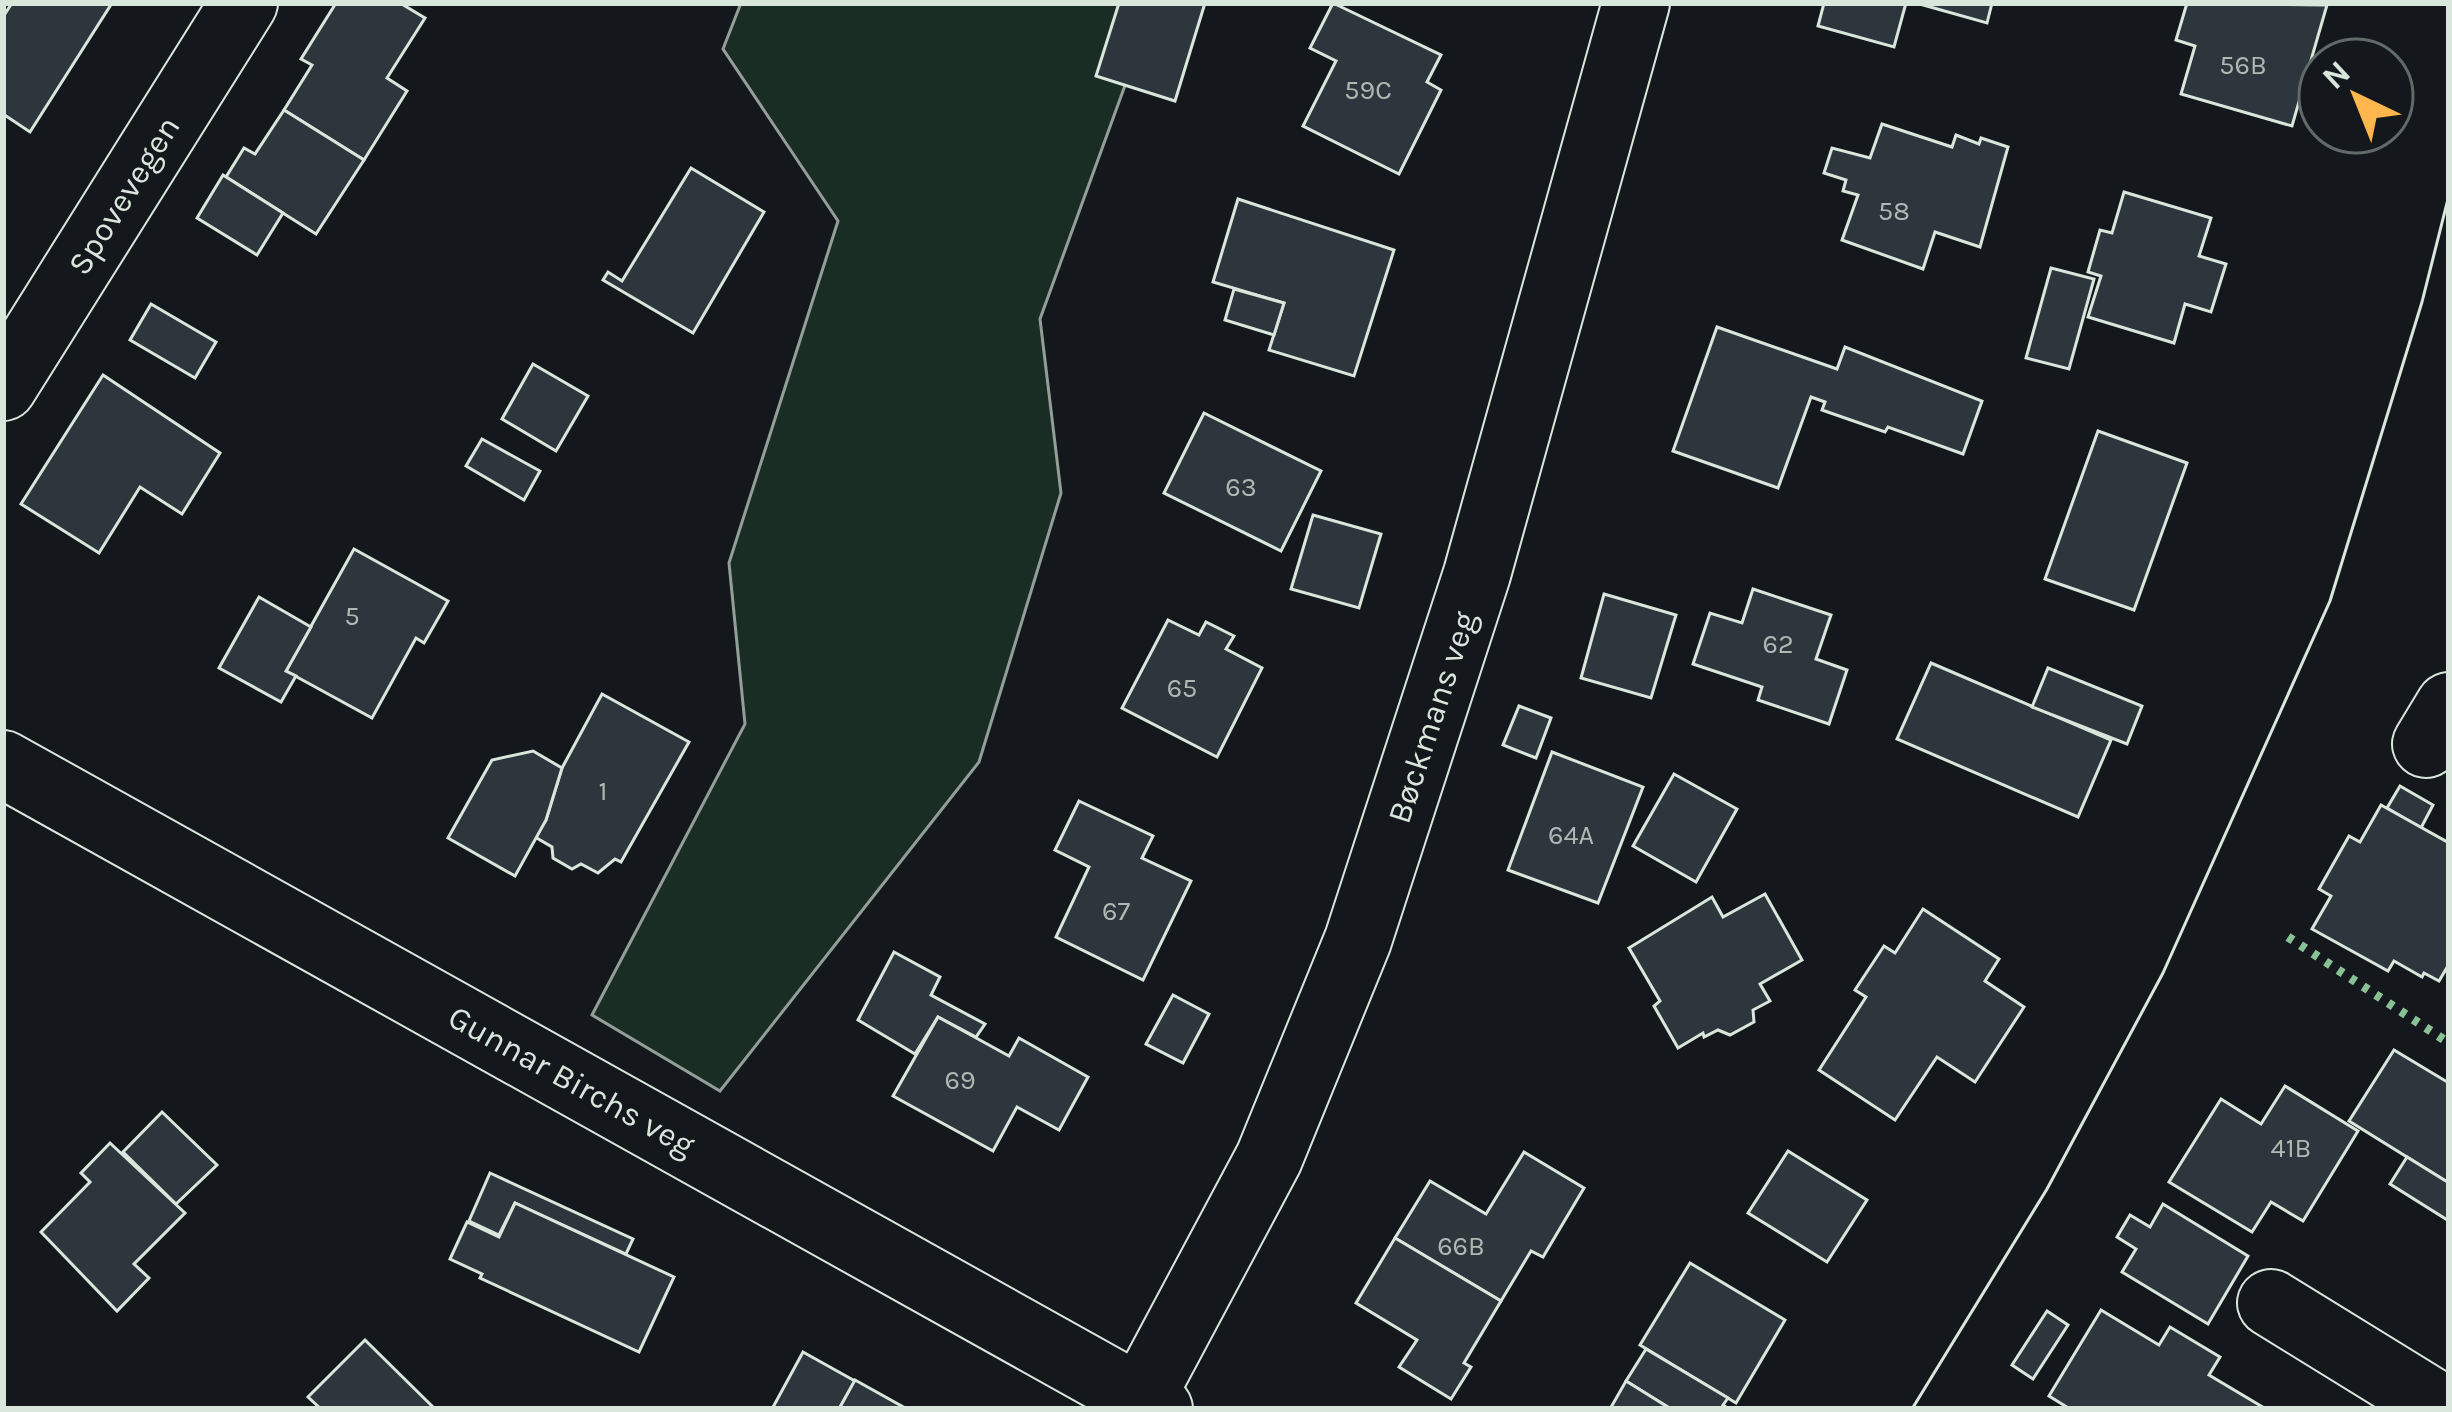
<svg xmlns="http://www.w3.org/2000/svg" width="2452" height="1412" font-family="Karla,sans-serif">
<rect width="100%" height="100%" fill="#14181c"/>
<path fill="#1a2d24" stroke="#939e99" stroke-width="3" d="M741,3H1124L1139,47L1040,319L1061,493L979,762L720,1091L592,1015L745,724L729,563L838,221L723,49Z"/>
<g fill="#2c363c" stroke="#d8e6dc" stroke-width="3">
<path d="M12,3H112L30,132L3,114V17Z"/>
<path d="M336,3H400L425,18L387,78L407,91L364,160L284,110L312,65L301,59Z"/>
<path d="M1119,3H1205L1175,101L1096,76Z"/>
<path d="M1333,3L1441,55L1427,82L1441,90L1399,174L1303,126L1336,61L1310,48Z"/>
<path d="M1824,3H1906L1894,47L1818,26Z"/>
<path d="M1916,3H1992L1987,23Z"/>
<path d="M2187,3L2327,5L2292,126L2181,94L2195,46L2176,40Z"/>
<path d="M284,110L364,160L316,234L226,177L244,148L255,154Z"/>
<path d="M1882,124L1952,147L1956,135L1979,144L1981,138L2008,147L1980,247L1935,232L1923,269L1842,240L1858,195L1843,191L1846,180L1824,173L1832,148L1870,158Z"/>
<path d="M691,168L764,212L693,333L603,280L608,272L622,281Z"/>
<path d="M223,175L283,213L257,255L197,218Z"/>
<path d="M2124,192L2211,218L2199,256L2226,264L2211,312L2185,304L2174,343L2088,317L2101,276L2088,272L2100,230L2112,233Z"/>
<path d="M1238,199L1394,250L1354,376L1269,350L1284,303L1213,282Z"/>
<path d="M2051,268L2094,279L2069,369L2026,358Z"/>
<path d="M1234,289L1284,303L1274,335L1225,320Z"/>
<path d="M151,304L216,342L195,378L130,340Z"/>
<path d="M1717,327L1837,369L1845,347L1982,401L1963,454L1888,427L1885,432L1822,410L1825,402L1811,397L1778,488L1673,451Z"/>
<path d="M533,364L588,396L556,451L502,419Z"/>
<path d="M103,375L220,453L182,514L140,487L99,553L21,504Z"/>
<path d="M1204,413L1321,471L1281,551L1164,493Z"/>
<path d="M2098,431L2187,463L2134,610L2045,579Z"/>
<path d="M482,439L540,471L524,500L466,466Z"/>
<path d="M1313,515L1381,534L1359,608L1291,589Z"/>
<path d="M354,549L448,601L424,643L416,638L372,718L286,671Z"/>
<path d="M1753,589L1831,615L1816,659L1847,670L1829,724L1758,700L1762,687L1693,664L1710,613L1742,623Z"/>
<path d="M1604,594L1676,615L1651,698L1581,678Z"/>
<path d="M259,597L311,627L286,671L296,676L281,702L219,668Z"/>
<path d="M1168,620L1199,635L1206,622L1234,636L1226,649L1262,668L1217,757L1122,708Z"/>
<path d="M1931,663L2111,740L2078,817L1897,739Z"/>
<path d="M2048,668L2142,706L2127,744L2032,707Z"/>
<path d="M602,694L689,742L621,862L615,859L598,873L581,864L572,869L553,858L552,847L535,837L546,820L562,768Z"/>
<path d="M1519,706L1551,718L1536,758L1503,745Z"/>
<path d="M533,751L562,768L546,820L515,876L448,838L492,760Z"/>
<path d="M1552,752L1643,787L1598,903L1508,870Z"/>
<path d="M1674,774L1737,809L1696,882L1633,846Z"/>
<path d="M2400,786L2433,805L2421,828L2387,808Z"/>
<path d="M1079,801L1153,836L1142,858L1191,881L1143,980L1056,937L1089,867L1055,850Z"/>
<path d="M2381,805L2449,843V964L2439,981L2424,973L2422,977L2394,961L2388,971L2312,929L2331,896L2319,889L2349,836L2360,842Z"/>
<path d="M1765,894L1802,960L1760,984L1770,1001L1753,1010L1754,1022L1730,1035L1718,1030L1704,1037L1703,1033L1678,1048L1654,1006L1660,1001L1629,948L1712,897L1723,917Z"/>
<path d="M1923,909L1999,959L1985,981L2024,1007L1975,1082L1937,1057L1895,1120L1819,1070L1866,997L1855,990L1884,946L1895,953Z"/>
<path d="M894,952L940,977L931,995L985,1024L976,1037L938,1017L915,1054L858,1020Z"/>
<path d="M1173,995L1209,1014L1183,1063L1146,1044Z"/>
<path d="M938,1017L1009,1056L1019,1038L1088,1077L1059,1130L1017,1107L993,1151L893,1096Z"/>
<path d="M2394,1050L2449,1083V1183L2349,1121Z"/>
<path d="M2285,1086L2358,1131L2303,1221L2271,1202L2252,1232L2169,1182L2221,1099L2261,1124Z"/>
<path d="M162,1112L217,1165L176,1204L123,1152Z"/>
<path d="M110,1143L185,1213L134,1264L149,1278L117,1311L41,1232L90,1182L81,1173Z"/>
<path d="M1788,1151L1867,1200L1827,1262L1748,1213Z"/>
<path d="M1524,1152L1584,1188L1543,1257L1531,1251L1501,1301L1395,1238L1430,1181L1486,1214Z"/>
<path d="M2407,1157L2449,1183V1221L2390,1184Z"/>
<path d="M490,1173L633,1239L626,1254L515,1203L499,1235L469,1221Z"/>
<path d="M515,1203L674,1277L639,1352L480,1278L482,1274L450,1259L467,1222L499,1237Z"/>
<path d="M2163,1204L2248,1256L2208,1324L2122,1272L2136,1249L2117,1237L2130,1215L2150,1227Z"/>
<path d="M1395,1238L1501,1301L1464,1363L1471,1367L1451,1399L1399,1367L1417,1340L1356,1303Z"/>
<path d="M1690,1263L1785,1320L1736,1403L1640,1345Z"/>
<path d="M2101,1310L2159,1345L2170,1327L2220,1357L2209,1375L2266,1409H2070L2049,1396Z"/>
<path d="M2047,1311L2068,1325L2033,1379L2012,1365Z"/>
<path d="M365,1340L435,1409H321L308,1397Z"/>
<path d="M1646,1349L1728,1398L1723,1405L1729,1409H1671L1626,1381Z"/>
<path d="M803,1352L855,1381L839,1409H772Z"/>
<path d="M855,1380L907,1409H839Z"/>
<path d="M1626,1381L1671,1409H1610Z"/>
</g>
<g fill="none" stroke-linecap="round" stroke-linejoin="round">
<g stroke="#d8e6dc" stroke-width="70">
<g id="minor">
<path d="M3,387L244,3"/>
<path d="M2426,744L2449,706"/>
<path d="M3,764L1159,1409"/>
<path d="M2271,1303L2443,1409"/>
</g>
</g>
<g stroke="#d8e6dc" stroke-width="70">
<path id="major" d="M1135,1409L1269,1158L1358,940L1477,574L1636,3"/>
</g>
<use href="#minor" stroke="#14181c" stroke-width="66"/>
<use href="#major" stroke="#14181c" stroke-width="66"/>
<path stroke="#d8e6dc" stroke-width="3" d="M1912,1409L2047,1189L2163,973L2330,601L2422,302L2449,195"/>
<path stroke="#8ac095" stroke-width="9" stroke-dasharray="6 9" stroke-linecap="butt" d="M2288,937L2449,1043"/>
</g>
<g text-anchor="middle" stroke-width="9" stroke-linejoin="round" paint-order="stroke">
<g font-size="27" fill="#adbab4">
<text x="2243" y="74">56B</text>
<text x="1368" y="99">59C</text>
<text x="1894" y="220">58</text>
<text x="1241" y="496">63</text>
<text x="352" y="625">5</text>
<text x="1778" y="653">62</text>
<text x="1182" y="697">65</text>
<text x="603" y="800">1</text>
<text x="1571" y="844">64A</text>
<text x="1116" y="920">67</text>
<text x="960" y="1089">69</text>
<text x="2291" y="1157">41B</text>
<text x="1461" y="1255">66B</text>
</g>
<g font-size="33" fill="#d8e6dc" stroke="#14181c">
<text transform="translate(123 195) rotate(-58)" y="12">Spovevegen</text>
<text transform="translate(1431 717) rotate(-72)" y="12">Bøckmans veg</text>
<text transform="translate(572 1080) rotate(29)" y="12">Gunnar Birchs veg</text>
</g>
</g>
<rect width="2452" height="1412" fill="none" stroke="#d8e6dc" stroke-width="12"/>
<g transform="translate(2356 96) rotate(317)"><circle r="57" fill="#14181c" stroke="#626a69" stroke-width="3"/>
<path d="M0-9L21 45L0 30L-21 45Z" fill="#ffb74d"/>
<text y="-18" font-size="33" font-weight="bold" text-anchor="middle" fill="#d8e6dc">N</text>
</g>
</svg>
